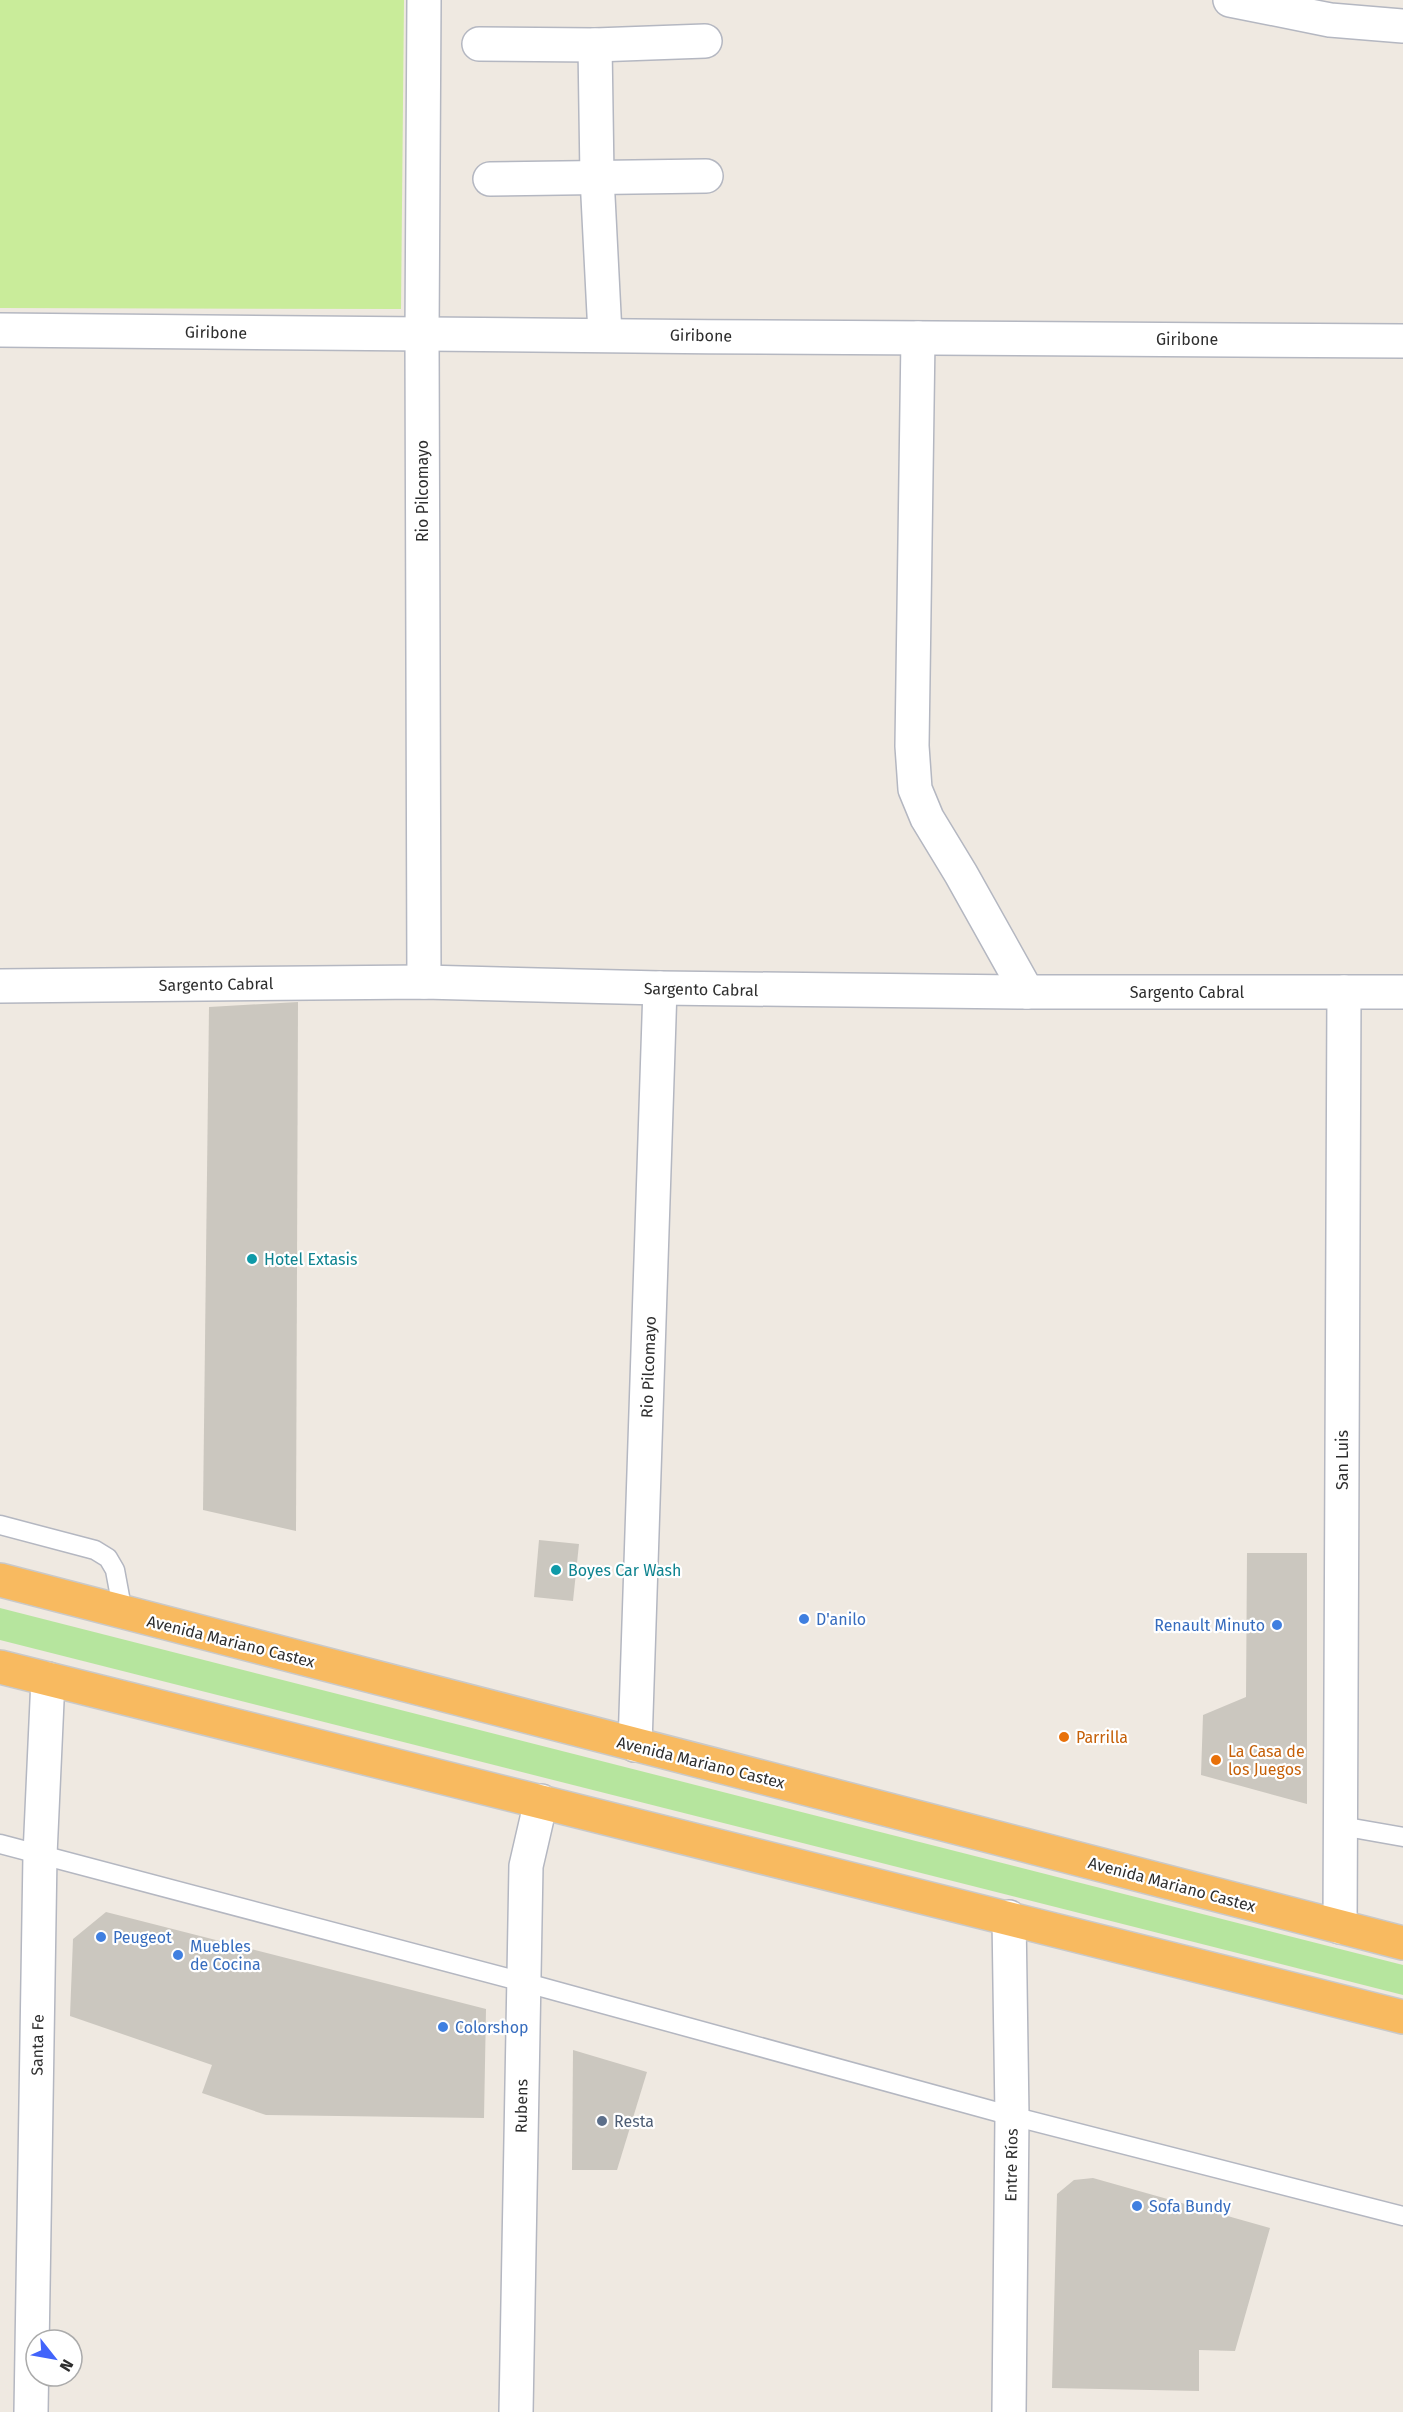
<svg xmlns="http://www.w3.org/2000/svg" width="1403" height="2412" font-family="'Fira Sans',sans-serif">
<rect width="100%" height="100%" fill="#efe9e1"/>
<path fill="#b6e59e" d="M0,1608L1403,1965V1995L0,1640Z"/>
<path fill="#c9ec9a" d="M0,0H404L401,309L0,308Z"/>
<g fill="#cbc7bf">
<path d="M298,1002L296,1531L203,1510L209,1007Z"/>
<path d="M539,1540L579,1544L573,1601L534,1597Z"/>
<path d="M1247,1553H1307V1804L1201,1775L1203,1715L1246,1697Z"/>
<path d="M106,1912L486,2009L484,2118L266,2115L202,2093L212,2065L70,2016L73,1939Z"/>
<path d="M573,2050L647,2072L617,2170H572Z"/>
<path d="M1093,2178L1270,2228L1235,2351L1199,2350V2391L1052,2388L1057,2194L1074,2180Z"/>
</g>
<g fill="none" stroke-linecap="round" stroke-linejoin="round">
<g stroke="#b4b7c1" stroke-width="21">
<g id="service">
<path d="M0,1525L95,1550L108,1558L115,1570L123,1613"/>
<path d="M1341,1826L1403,1837"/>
<path d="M0,1844L523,1982L1012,2116L1403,2216"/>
</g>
</g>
<g stroke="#b4b7c1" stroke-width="36">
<g id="minor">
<path d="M424,0L422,335L424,982"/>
<path d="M1230,0L1330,20L1403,26"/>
<path d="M479,44L595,45L705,41"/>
<path d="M595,45L597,177L605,334"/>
<path d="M490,179L706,176"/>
<path d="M0,330C468,336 935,338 1403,341"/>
<path d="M918,338L912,746L915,789L927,818L961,874L1027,992"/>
<path d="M0,986L424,982L660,988L1027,992H1403"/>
<path d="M635,1745L660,988"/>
<path d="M1009,1917L1012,2116L1009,2412"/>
<path d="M1340,1927L1344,992"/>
<path d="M31,2412L40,1855L48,1679"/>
<path d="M516,2412L526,1866L541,1801"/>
</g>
</g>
<g stroke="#c9c9c9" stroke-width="36">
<g id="trunk">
<path d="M0,1580L1403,1943"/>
<path d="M0,1667L1403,2017"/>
</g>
</g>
<use href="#service" stroke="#fff" stroke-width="18"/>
<use href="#minor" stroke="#fff" stroke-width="33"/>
<use href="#trunk" stroke="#f8ba60" stroke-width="33"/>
</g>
<g fill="#0f9aa8" stroke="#fff" stroke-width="2">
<circle cx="252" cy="1259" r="6"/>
<circle cx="556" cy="1570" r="6"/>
</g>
<g fill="#3f7fe0" stroke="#fff" stroke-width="2">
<circle cx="804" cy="1619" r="6"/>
<circle cx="1277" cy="1625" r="6"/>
<circle cx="101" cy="1937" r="6"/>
<circle cx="178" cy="1955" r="6"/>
<circle cx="443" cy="2027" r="6"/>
<circle cx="1137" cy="2206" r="6"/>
</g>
<g fill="#e8710a" stroke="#fff" stroke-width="2">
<circle cx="1064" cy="1737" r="6"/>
<circle cx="1216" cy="1760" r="6"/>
</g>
<circle fill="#5c6f8a" stroke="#fff" stroke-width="2" cx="602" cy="2121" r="6"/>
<g text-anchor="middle" stroke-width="4.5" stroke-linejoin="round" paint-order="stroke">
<g font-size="16" fill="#2e2e2e" stroke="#fff">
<text transform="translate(216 332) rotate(1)" y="6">Giribone</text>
<text transform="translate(701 335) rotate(1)" y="6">Giribone</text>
<text x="1187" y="345">Giribone</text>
<text transform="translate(422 491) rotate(-90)" y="6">Rio Pilcomayo</text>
<text transform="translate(216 984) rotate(-1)" y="6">Sargento Cabral</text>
<text transform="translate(701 989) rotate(1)" y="6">Sargento Cabral</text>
<text x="1187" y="998">Sargento Cabral</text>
<text transform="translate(648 1367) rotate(-88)" y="6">Rio Pilcomayo</text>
<text transform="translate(1342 1460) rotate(-90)" y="6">San Luis</text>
<text transform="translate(231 1641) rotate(14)" y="6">Avenida Mariano Castex</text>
<text transform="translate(701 1762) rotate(14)" y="6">Avenida Mariano Castex</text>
<text transform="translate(1172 1884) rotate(15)" y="6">Avenida Mariano Castex</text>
<text transform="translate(37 2045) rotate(-89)" y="6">Santa Fe</text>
<text transform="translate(521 2106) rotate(-89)" y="6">Rubens</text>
<text transform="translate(1011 2165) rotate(-89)" y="6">Entre Ríos</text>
</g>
<g font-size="16" fill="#0d838f" stroke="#fff" text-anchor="start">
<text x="264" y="1265">Hotel Extasis</text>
<text x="568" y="1576">Boyes Car Wash</text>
</g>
<g font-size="16" fill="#366cbe" stroke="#fff" text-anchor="start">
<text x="816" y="1625">D'anilo</text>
<text x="1265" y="1631" text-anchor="end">Renault Minuto</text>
<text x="113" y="1943">Peugeot</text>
<text x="190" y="1952">Muebles<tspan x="190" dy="18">de Cocina</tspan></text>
<text x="455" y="2033">Colorshop</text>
<text x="1149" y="2212">Sofa Bundy</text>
</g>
<g font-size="16" fill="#c56008" stroke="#fff" text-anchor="start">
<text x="1076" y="1743">Parrilla</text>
<text x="1228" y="1757">La Casa de<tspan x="1228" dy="18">los Juegos</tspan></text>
</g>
<g font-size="16" fill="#4e5e75" stroke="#fff" text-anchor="start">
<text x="614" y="2127">Resta</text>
</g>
</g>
<g transform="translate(54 2358) rotate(121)"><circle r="28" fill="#ffffff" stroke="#ababab" stroke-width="1.5"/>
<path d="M0-4.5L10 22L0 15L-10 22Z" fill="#4264fb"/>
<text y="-9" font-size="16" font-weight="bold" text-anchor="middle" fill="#2e2e2e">N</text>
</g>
</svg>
